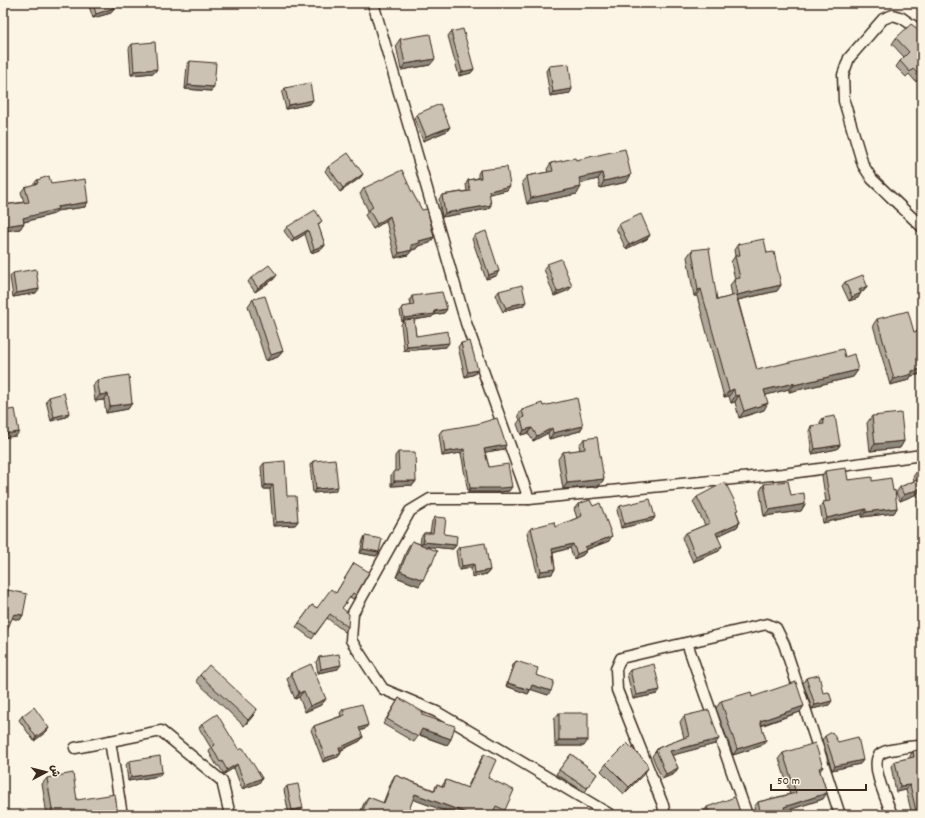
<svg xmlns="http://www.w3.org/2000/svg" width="925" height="818" font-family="Dekko,'Playpen Sans Arabic',sans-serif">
<rect width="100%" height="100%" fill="#fcf5e5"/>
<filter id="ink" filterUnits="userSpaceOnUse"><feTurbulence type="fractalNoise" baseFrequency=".025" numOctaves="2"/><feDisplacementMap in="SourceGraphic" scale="8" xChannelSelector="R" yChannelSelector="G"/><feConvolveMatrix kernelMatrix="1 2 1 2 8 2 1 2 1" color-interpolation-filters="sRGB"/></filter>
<g filter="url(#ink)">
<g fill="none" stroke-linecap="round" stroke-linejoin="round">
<g stroke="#3b2a1e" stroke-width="13">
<g id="minor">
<path d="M373,3L466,323L529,499L783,474L922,455"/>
<path d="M922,32L902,18L893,15L883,19L849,58L843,75L844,101L863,165L872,179L922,227"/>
<path d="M529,499H430L410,511L353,613L351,640L383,689L437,712L611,815"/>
<path d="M687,643L747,815"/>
<path d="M110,741L122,815"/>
<path d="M75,748L161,731L222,781L230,815"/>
<path d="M665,815L663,805L617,690L616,669L621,658L767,624L776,628L784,644L840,815"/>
<path d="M892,815C888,803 870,766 879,755C884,750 891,750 897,749C906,747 913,746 922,746"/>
</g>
</g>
<use href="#minor" stroke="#fcf5e5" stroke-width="10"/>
</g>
<g fill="#afa79a" stroke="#3b2a1e">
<path d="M88,3H112L111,13L93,18Z"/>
<path d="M451,32L474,69L471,73L459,76L448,36Z"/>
<path d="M922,32V84L917,80L916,82L909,74L906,77L896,67L900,61L904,57L892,44L896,38Z"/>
<path d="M400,39L430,65L401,70L396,45Z"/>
<path d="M132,44L157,69L154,73L131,75L129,48Z"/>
<path d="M190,61L214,87L211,91L185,89L187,65Z"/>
<path d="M549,66L570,93L550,96L546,71Z"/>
<path d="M285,88L310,104L286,109L282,93Z"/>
<path d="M417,114L450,127L447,131L423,141L414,118Z"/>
<path d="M576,160L627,182L600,188L598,179L580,183L577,194L527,204L522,182L527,176L548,172L547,169L551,163Z"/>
<path d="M328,167L363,174L360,178L340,192L325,171Z"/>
<path d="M480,170L507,190L489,194L491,205L488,209L442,217L439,199L442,195L467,191L466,184L468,180L478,178V174Z"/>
<path d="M37,180L51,184L88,202L85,207L56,211L54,214L24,222V223L20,229L3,231V205L24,202L21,192L25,187L33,185Z"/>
<path d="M364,188L411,190L434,237L430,243L418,246L416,249L412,250L408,255L395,258L386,221L373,229L365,215L368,210L360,194Z"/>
<path d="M322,221L318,225L325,245L322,249L311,253L305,234L292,242L284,231L287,227Z"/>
<path d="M619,224L650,235L647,239L626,249L616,228Z"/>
<path d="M475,235L496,276L486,279L472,239Z"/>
<path d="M738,244L767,253L781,285L777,291L738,300L757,370L845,357L858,370L853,377L789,392V389L766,395L764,410L739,418L735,402L731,403L729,396L724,397L697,296H694L687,257L692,250L717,300L732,296L730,285L735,279L731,262L735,256L734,250Z"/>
<path d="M547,264L572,286L569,290L554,296L544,269Z"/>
<path d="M13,273L36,293L13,297L10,277Z"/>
<path d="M251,278L274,279L255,292L248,282Z"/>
<path d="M845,282L867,286L864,291L860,292L858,298L849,301L842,286Z"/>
<path d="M499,291L523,306L510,309L503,312L498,302L496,295Z"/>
<path d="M412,296L447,309L444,313L434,315L432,317L414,320L416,336L446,347L404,351L401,324L403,322H402L400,311L402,307L411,306L410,300Z"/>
<path d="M253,299L283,351L278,357L266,361L248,306Z"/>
<path d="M877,319L914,332L922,337V374L911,376L909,380L890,385L873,325Z"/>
<path d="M461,343L475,374L465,377L458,347Z"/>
<path d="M97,380L132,403L128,409L106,413L104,400L95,401L93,386Z"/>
<path d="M49,397L69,413L66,417L51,421L46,401Z"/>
<path d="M543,406L580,431L549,439L548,433L533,441L528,433L521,435L517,424L520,420L518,415L522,410Z"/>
<path d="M872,416L904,441L900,448L870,451L867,423Z"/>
<path d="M823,418L840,445L837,449L812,454L809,431L811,426L820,425V422Z"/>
<path d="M442,430L504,449L485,452L489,467L509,491L499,492H468L461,453L442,456L439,434Z"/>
<path d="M584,439L604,479L599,486L563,489L558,459L563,452L580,450L579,445Z"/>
<path d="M398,452L416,481L413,485L391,486V475L394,471H395V456Z"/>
<path d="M313,461L335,491L313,493L310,465Z"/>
<path d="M264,463L298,521L295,525L273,526L270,489H263L261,467Z"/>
<path d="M922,470V516L917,494L900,501L896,493L900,487L914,481L913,477L917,471Z"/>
<path d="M825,471L848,480L893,491L897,508L894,513L862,517V514L823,523L820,507L823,502H826L822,476Z"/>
<path d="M764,484L791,495L805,504L801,511L764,516L760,491Z"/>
<path d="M697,497L737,513L740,522L737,527L718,536L719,551L693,562L682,538L686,533L705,525L693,502Z"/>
<path d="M578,504L593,506L609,541L586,550H587L583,555L574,559L570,548L553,553L555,569L552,574L538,576L527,533L531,528L555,527L577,518L574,509Z"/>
<path d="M620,506L655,517L652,521L621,528L617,510Z"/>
<path d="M435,517L444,534L456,545L453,549L425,546L432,564L427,571L419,586L396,577L408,547L412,541L420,544L421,537L424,533H430L432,521Z"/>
<path d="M365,536L379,552L376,556L360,553L363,540Z"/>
<path d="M459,547L490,570L487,574L472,577L471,568L459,570L456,551Z"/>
<path d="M354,563L356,595L353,599L350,597L342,608L348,627L345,632L327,618L312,639L296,627L312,605L317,608L336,593Z"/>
<path d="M8,590L23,615L20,620L12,618L3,639V604L5,595Z"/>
<path d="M319,657L338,669L318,673L316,662Z"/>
<path d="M516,661L536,675L548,695L531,689L528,694L506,686L513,665Z"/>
<path d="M630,670L657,694L633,699L627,674Z"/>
<path d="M291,673L326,699L321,705L305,712L299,697L295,699L287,679Z"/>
<path d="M200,675L257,709L253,716L244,726L196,681Z"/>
<path d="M806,678L823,693L829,705L812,709L803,683Z"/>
<path d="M752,697L800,712L761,726L766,740L761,746L733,755L716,708L721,701Z"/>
<path d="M399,698L422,715L451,739L447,745L419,735L414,742L383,724Z"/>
<path d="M343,709L365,729L360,731L363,737L360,741L340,751L341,753L338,757L323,762L311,730L314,726L341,716L340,713Z"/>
<path d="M559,713L584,746H555L554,719Z"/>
<path d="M22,716L49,728L46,732L34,741L19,720Z"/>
<path d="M684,716L715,744L672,755L678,768L674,774L662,779L652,756L658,748L684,738L680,722Z"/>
<path d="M202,724L239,750L262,778L259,783L242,789L234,768L224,774L219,766H217L209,752L211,748L199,728Z"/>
<path d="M825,736L863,760L860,764L832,770L822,740Z"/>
<path d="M913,751L922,815H912L906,790L896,792L891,766L895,761L910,758V756Z"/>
<path d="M783,753L823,767L820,771L823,799L785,811L786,815H756L754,807L758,802L790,794L779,758Z"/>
<path d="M484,754L488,778L505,810L502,815L494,811L492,815H456L413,799L407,815H359L365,801L368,797L383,803L392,780L395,775L434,790L437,784L442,786L446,780L467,788L481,759Z"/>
<path d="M571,754L597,774L585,792L556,774Z"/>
<path d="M129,761L159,776L128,781L126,765Z"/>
<path d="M606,764L648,768L644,774L624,794L601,771Z"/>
<path d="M47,778L77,800L118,815H47L42,784Z"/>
<path d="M287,786L300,812L289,814L284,790Z"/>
<path d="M707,807L741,815H703V813Z"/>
</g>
<g fill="#8f887d" stroke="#3b2a1e">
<path d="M114,8L111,13L93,18L96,14Z"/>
<path d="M435,59L430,65L401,70L405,64Z"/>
<path d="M157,69L154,73L131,75L134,71Z"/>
<path d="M474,69L471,73L459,76L462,72Z"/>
<path d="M188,85L214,87L211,91L185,89Z"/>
<path d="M572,89L570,93L550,96L553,92Z"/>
<path d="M313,100L310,104L286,109L289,105Z"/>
<path d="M450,127L447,131L423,141L426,136Z"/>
<path d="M602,173L598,179L575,185L579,178Z"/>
<path d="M363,174L360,178L340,192L343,188Z"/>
<path d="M631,175L627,182L600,188L604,181Z"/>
<path d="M510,186L507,190L486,195L489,191Z"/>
<path d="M581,187L577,194L527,204L531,198Z"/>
<path d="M88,202L85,207L56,211L54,214L20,223L23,218L57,207Z"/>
<path d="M491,205L488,209L442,217L445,213Z"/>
<path d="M390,216L386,221L373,229L377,224Z"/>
<path d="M24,223L20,229L3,231V229L5,226Z"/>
<path d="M308,230L305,234L292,242L294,238Z"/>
<path d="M650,235L647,239L626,249L629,245Z"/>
<path d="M434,237L430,243L418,246L416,249L407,251L411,245L419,241Z"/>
<path d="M325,245L322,249L311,253L314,249Z"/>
<path d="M412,250L408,255L395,258L399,253Z"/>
<path d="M499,271L496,276L486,279L489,275Z"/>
<path d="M277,275L274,279L255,292L258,288Z"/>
<path d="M781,285L777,291L733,301L737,295Z"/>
<path d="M572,286L569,290L554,296L557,292Z"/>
<path d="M867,286L864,291L856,294L859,290Z"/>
<path d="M39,289L36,293L13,297L16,293Z"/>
<path d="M701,289L697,296H694L698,290Z"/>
<path d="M861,293L858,298L849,301L852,297Z"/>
<path d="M526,302L523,306L510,309L503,312L506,308L513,305Z"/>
<path d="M447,309L444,313L434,315L432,317L404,321V320L403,322H402L404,318Z"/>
<path d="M449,343L446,347L404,351L407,347Z"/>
<path d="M283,351L278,357L266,361L271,355Z"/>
<path d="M922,369V374L911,376L909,380L890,385L894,379L912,371Z"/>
<path d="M478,370L475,374L465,377L468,372Z"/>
<path d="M858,370L853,377L789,392L794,385Z"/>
<path d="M794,383L789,389L759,397L764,390Z"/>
<path d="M734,389L729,396L724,397L729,391Z"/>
<path d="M108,394L104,400L95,401L100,395Z"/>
<path d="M739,395L735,402L731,403L735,396Z"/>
<path d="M132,403L128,409L106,413L110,406Z"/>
<path d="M768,403L764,410L739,418L744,411Z"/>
<path d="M69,413L66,417L51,421L54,417Z"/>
<path d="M583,426L580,431L549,439L553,433Z"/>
<path d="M532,428L528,433L521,435L524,430Z"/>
<path d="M552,428L548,433L533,441L537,436Z"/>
<path d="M19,432L16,436L3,438V434Z"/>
<path d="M904,441L900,448L870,451L875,444Z"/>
<path d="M506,445L504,449L481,453L484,449Z"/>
<path d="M840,445L837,449L812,454L815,449Z"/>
<path d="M464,449L461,453L442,456L445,452Z"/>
<path d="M604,479L599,486L563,489L567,483Z"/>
<path d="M394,481H416L413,485L391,486Z"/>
<path d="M265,485H273L270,489H263Z"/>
<path d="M338,487L335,491L313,493L316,489Z"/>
<path d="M512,487L509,491L499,492H468L470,488Z"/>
<path d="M921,488L917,494L900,501L904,495Z"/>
<path d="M805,504L801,511L764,516L769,510Z"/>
<path d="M897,508L894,513L862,517L866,512Z"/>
<path d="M866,509L862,514L823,523L827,518Z"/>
<path d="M655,517L652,521L621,528L624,524Z"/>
<path d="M298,521L295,525L273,526L276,522Z"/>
<path d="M740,522L737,527L713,538L716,533Z"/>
<path d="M612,536L609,541L582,551L585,547Z"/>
<path d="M423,542L456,545L453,549L420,546Z"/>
<path d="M573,544L570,548L549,554L552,549Z"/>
<path d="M722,546L719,551L693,562L696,557Z"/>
<path d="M363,549L379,552L376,556L360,553Z"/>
<path d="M587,550L583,555L574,559L577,554Z"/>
<path d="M474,564L471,568L459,570L462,566Z"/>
<path d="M555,569L552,574L538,576L541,571Z"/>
<path d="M490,570L487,574L472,577L475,573Z"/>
<path d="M400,571L423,580L419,586L396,577Z"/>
<path d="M14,614L23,615L20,620L11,618Z"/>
<path d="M341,665L338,669L318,673L321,669Z"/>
<path d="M508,683L530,690L528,694L506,686Z"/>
<path d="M532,685L551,691L548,695L529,689Z"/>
<path d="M660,690L657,694L633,699L636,695Z"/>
<path d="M304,691L299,697L295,699L299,693Z"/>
<path d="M326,699L321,705L305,712L310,706Z"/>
<path d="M832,701L829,705L812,709L815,705Z"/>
<path d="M804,706L800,712L755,727L760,721Z"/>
<path d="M257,709L253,716L244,726L248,720Z"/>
<path d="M368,725L365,729L356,732L359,728Z"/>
<path d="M49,728L46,732L34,741L36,737Z"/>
<path d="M422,729L451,739L447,745L418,734Z"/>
<path d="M363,737L360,741L336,752L339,748Z"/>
<path d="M719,739L715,744L666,757L670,751Z"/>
<path d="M559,740H588L584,746H555Z"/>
<path d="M766,740L761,746L733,755L737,749Z"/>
<path d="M341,753L338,757L323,762L325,758Z"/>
<path d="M863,760L860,764L832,770L835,766Z"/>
<path d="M237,764L234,768L224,774L227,770Z"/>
<path d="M648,768L644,774L624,794L629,787Z"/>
<path d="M678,768L674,774L662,779L666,774Z"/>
<path d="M162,772L159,776L128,781L131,777Z"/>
<path d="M262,778L259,783L242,789L245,785Z"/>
<path d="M910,785L906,790L896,792L900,786Z"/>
<path d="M827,793L823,799L780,813L784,807Z"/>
<path d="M415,794L472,815H456L412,799Z"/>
<path d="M303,808L300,812L289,814L292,810Z"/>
</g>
<g fill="#ccc2b3" stroke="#3b2a1e">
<path d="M93,3H112L114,8L96,14Z"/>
<path d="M911,24L922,32V74H921L920,76L913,69L910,72L900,61L909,52L896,38Z"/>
<path d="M463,29L474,69L462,72L451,32Z"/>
<path d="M430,34L435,59L405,64L400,39Z"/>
<path d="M155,42L157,69L134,71L132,44Z"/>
<path d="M190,61L216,63L214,87L188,85Z"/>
<path d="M569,64L572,89L553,92L549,66Z"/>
<path d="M310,83L313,100L289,105L285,88Z"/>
<path d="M440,104L450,127L426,136L417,114Z"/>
<path d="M625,149L631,175L604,181L602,173L579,178L581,187L531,198L527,176L553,171L551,163L575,158L576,160Z"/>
<path d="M348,153L363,174L343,188L328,167Z"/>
<path d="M507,167L510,186L489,191L491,205L445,213L442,195L470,191L468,180L481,178L480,170Z"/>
<path d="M402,170L411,190L422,210L427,209L434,237L419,241L420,243L411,245L412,250L399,253L390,216L377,224L369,210L373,207L364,188Z"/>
<path d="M49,176L51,184L85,179L88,202L57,207L58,209L23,218L24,223L5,226L3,213V205L29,202L25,187L38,183L37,180Z"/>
<path d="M315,210L322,221L318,224L325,245L314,249L308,230L294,238L287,227Z"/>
<path d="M641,214L650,235L629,245L619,224Z"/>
<path d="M486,231L499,271L489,275L475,235Z"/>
<path d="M764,239L767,253L774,252L781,285L737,295L734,279L740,278L735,256L740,255L738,244Z"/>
<path d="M709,248L717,300L736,295L757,370L843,349L845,357L854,354L858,370L794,385V383L764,390L768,403L744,411L739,395L735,396L734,389L729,391L701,289L698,290L692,250Z"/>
<path d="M561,259L572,286L557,292L547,264Z"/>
<path d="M269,265L277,275L258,288L251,278Z"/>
<path d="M36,269L39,289L16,293L13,273Z"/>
<path d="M863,275L867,286L859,290L861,293L852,297L845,282Z"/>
<path d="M522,285L526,302L513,305L506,308L501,298L499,291Z"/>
<path d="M442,292L447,309L434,311L435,314L404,318L402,307L414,305L412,296Z"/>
<path d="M265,296L283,351L271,355L253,299Z"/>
<path d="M908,311L914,332L921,330L922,337V369L912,371V374L894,379L877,319Z"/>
<path d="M414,319L416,336L448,331L449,343L407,347L404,320Z"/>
<path d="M470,341L478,370L468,372L461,343Z"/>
<path d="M129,375L132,403L110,406L108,394L100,395L97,380Z"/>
<path d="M64,393L69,413L54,417L49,397Z"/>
<path d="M577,398L583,426L553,433L552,428L537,436L532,428L524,430L521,419L524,417L522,410L542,403L543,406Z"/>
<path d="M15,409L19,432L3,434V411Z"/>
<path d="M901,413L904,441L875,444L872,416Z"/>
<path d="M835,416L840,445L815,449L811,426L824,424L823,418Z"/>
<path d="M497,418L506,445L484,449L489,467L508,464L512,487L501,488H470L464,449L445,452L442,430L477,424Z"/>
<path d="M597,437L604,479L567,483L563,452L585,449L584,439Z"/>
<path d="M398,452H415L416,481H394V471H399Z"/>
<path d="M335,459L338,487L316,489L313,461Z"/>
<path d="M285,461L287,496H296L298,521L276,522L273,485H265L264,463Z"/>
<path d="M846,468L848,480L872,477V481L891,478L893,491L895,490L897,508L866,512V509L827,518L823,502L830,501L825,471Z"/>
<path d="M922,470V494L921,488L904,495L900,487L919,479L917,471Z"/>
<path d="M788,481L791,495L804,493L805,504L769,510L764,484Z"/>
<path d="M725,482L739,510L736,511L740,522L716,533L722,546L696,557L686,533L710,523L697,497Z"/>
<path d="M650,499L655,517L624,524L620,506Z"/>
<path d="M590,500L593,506L600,503L612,536L585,547L587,550L577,554L573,544L552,549L555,569L541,571L531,528L554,522L555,527L582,516L578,504Z"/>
<path d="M435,517L446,518L444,534L457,536L456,545L423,542L424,533H433Z"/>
<path d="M365,536L382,539L379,552L363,549Z"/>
<path d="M412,541L437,551L432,564H430L423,580L400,571Z"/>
<path d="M485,543L490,570L475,573L474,564L462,566L459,547Z"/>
<path d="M354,563L369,572L356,595L353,593L342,608L349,614L348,627L330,614L315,634L299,623L312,605L317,608L331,589L336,593Z"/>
<path d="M8,590L27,594L23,615L14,614L3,639V615Z"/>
<path d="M339,654L341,665L321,669L319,657Z"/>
<path d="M516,661L538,668L536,675L554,681L551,691L532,685L530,690L508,683Z"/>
<path d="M311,664L326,699L310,706L304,691L299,693L291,673Z"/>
<path d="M654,664L660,690L636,695L630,670Z"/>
<path d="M209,665L257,709L248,720L200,675Z"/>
<path d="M819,675L823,693L829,692L832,701L815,705L806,678Z"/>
<path d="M796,682L804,706L760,721L766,740L737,749L721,701L751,692L752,697Z"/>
<path d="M399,698L423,712L422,715L455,726L451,739L422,729L418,737L387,719Z"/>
<path d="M362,704L368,725L359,728L363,737L339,748L341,753L325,758L314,726L345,715L343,709Z"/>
<path d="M34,707L49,728L36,737L22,716Z"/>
<path d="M709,710L719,739L670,751L678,768L666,774L656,750L658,749V748L689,736L684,716Z"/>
<rect x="559" y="713" width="29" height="27"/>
<path d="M217,714L239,750L243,748L262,778L245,785L237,764L227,770L222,761L220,762L212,747L215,745L202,724Z"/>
<path d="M832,732L838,742L858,737L863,760L835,766L825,736Z"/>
<path d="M627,743L646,762L648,768L629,787L606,764Z"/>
<path d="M815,743L823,767L819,768L827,793L784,807L786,815H761L758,802L796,793L783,753Z"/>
<path d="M922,749V815H917L910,785L900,786L895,761L914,757L913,751Z"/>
<path d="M484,754L496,760L488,778L514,790L505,810L496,806L492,815H472L415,794L407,815H361L368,797L384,803L395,775L435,791L437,784L444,787L446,780L468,788Z"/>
<path d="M571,754L597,774L587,788L559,770Z"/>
<path d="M160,756L162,772L131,777L129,761Z"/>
<path d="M73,773L77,800L115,794L118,815H53L47,778Z"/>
<path d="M298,784L303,808L292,810L287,786Z"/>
<path d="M735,797L741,815H710L707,807Z"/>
<path d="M274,813V815H264Z"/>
</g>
</g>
<rect width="925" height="818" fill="none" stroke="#fcf5e5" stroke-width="16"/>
<rect x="8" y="8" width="909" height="802" fill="none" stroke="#3b2a1e" stroke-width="1.5" filter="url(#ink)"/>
<g transform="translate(46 772) rotate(83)" stroke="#fcf5e5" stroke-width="3" paint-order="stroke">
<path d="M0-3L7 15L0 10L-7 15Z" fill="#3b2a1e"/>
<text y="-6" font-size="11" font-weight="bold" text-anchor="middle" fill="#3b2a1e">ش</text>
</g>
<path d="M771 784v6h95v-6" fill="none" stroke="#3b2a1e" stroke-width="2"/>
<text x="777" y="784" font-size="12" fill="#3b2a1e" stroke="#fcf5e5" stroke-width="3" paint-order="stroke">50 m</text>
</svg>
